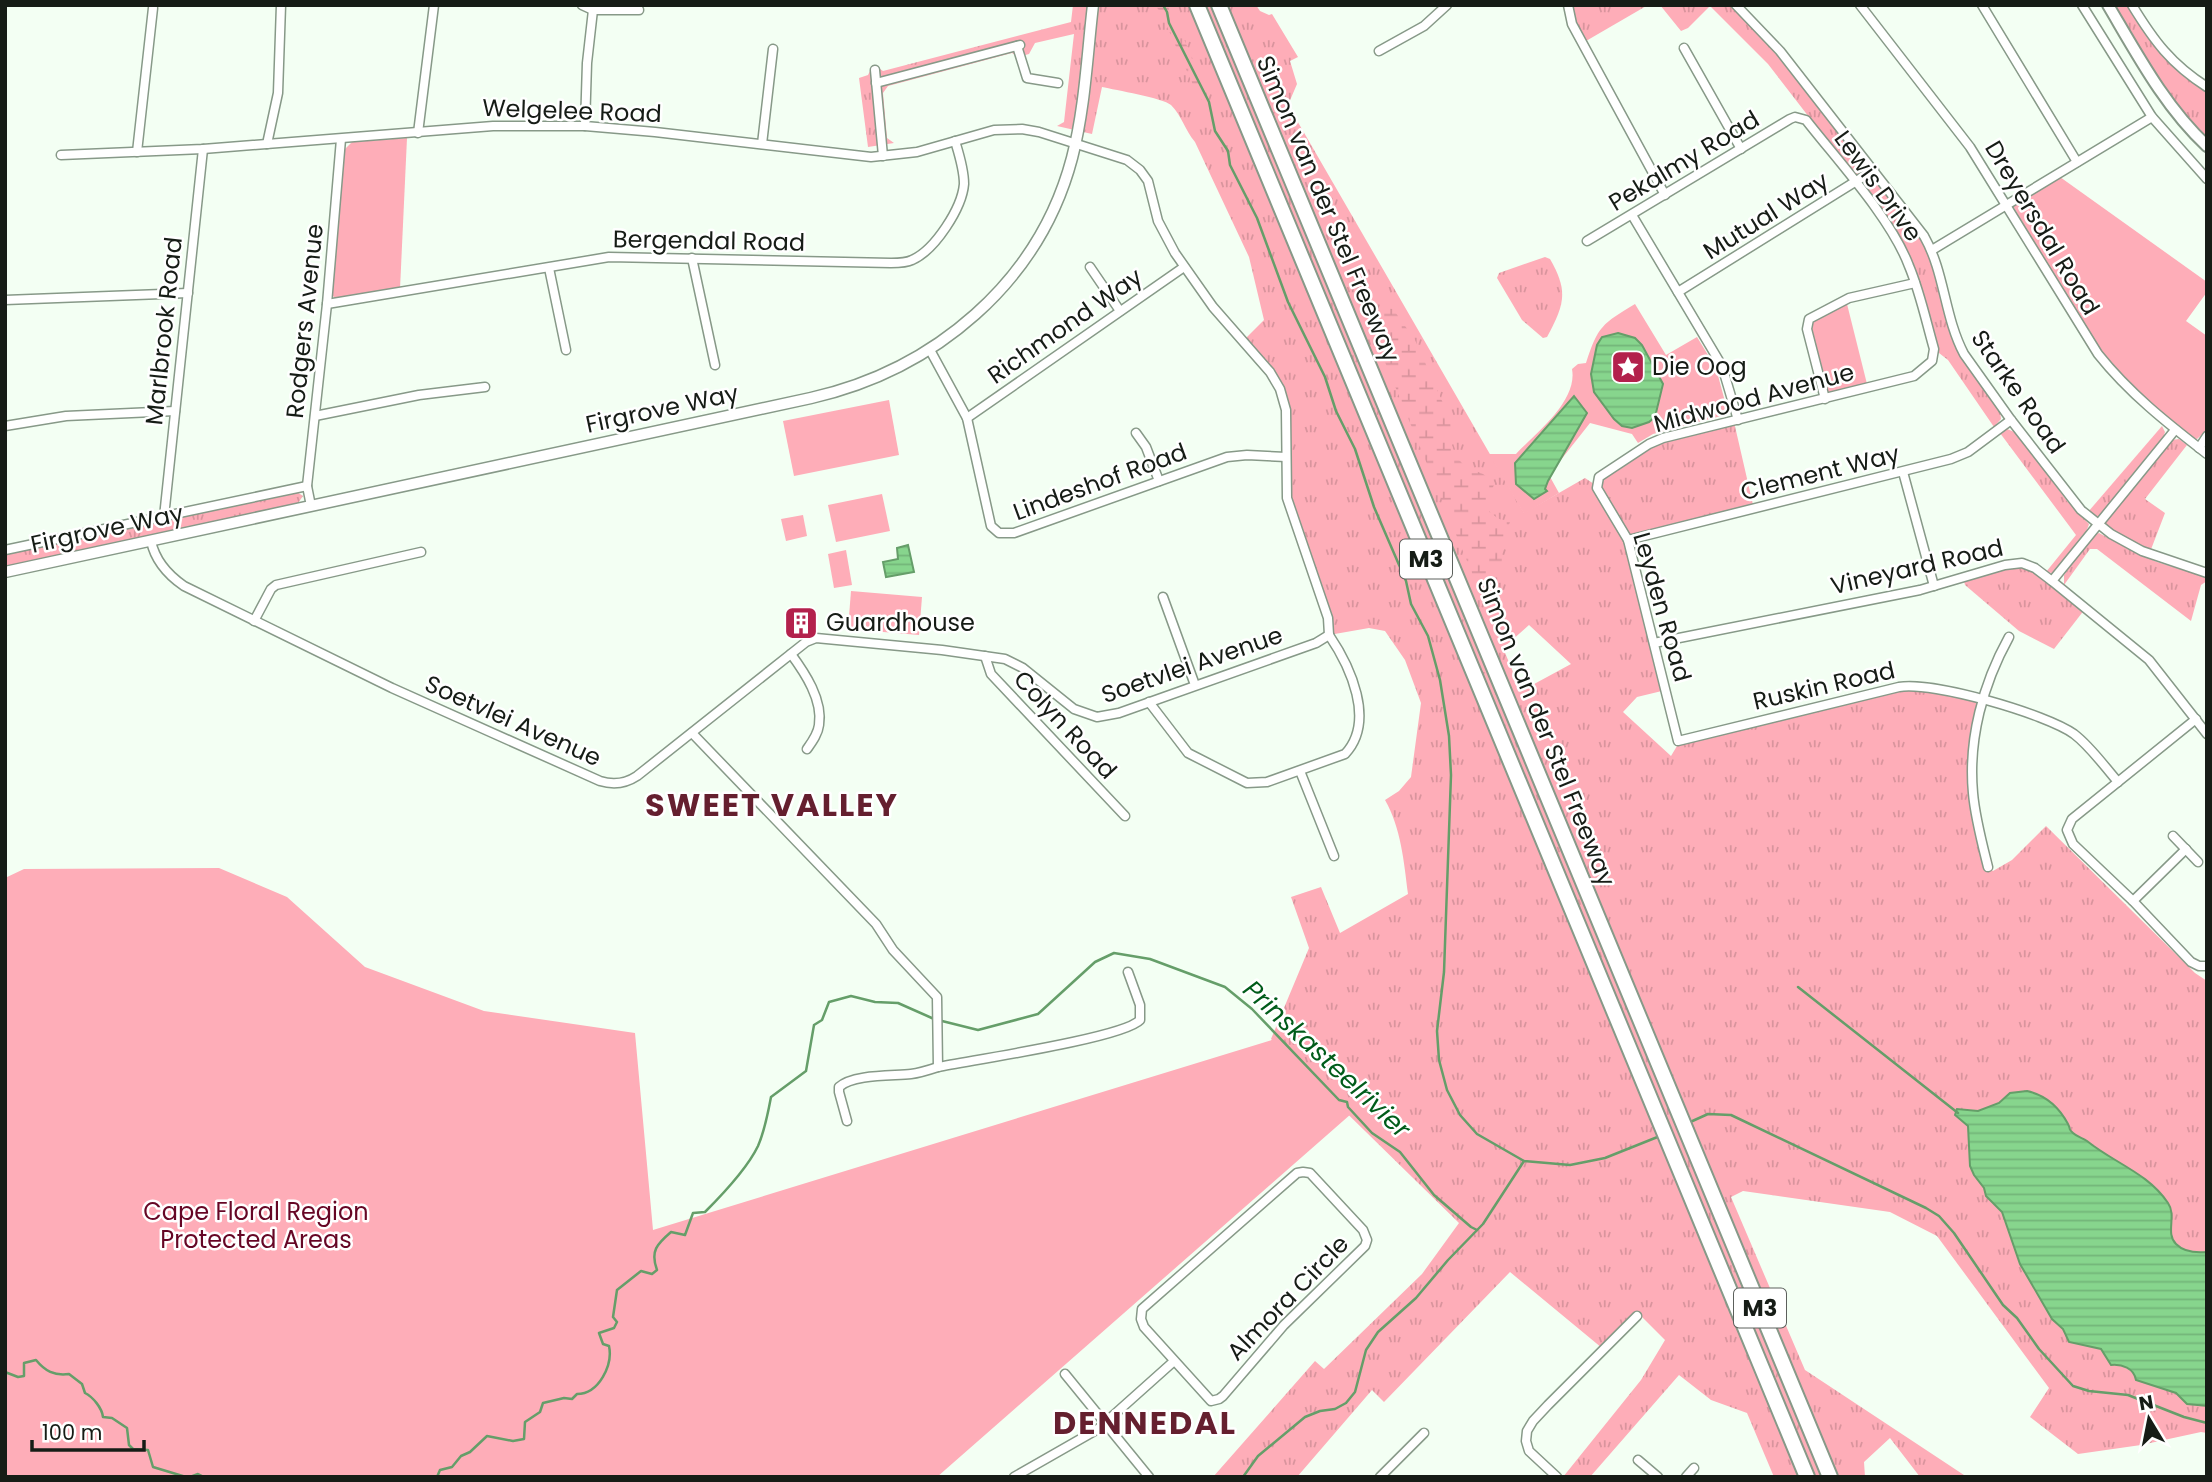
<svg xmlns="http://www.w3.org/2000/svg" width="2212" height="1482" font-family="Poppins,sans-serif">
<defs>
<pattern id="grass-tufts" width="24" height="20" patternUnits="userSpaceOnUse" patternTransform="scale(1.75)"><rect width="24" height="20" fill="#feadb8"/><path d="M3 7l-1-3M5 7V3M7 7l1-3M15 17l-1-3M17 17v-4M19 17l1-3" fill="none" stroke="#d9949d"/></pattern>
<pattern id="wetland-marsh" width="20" height="14" patternUnits="userSpaceOnUse" patternTransform="scale(1.75)"><rect width="20" height="14" fill="#feadb8"/><path d="M1 5h8M5 5V1M11 12h8M15 12V8" fill="none" stroke="#d9949d"/></pattern>
<pattern id="water-rules" width="6" height="5" patternUnits="userSpaceOnUse" patternTransform="scale(1.75)"><rect width="6" height="5" fill="#87d58d"/><path d="M0 2.5h6" fill="none" stroke="#74b679"/></pattern>
</defs>
<rect width="100%" height="100%" fill="#f3fff3"/>
<g fill="url(#grass-tufts)" fill-rule="evenodd">
<path d="M1073,5H1256L1260,11L1269,15L1272,14L1298,57L1290,61L1297,84L1288,105L1524,513L1585,478L1597,486L1598,480L1655,444L1734,422L1754,509L1629,541L1666,690L1637,697L1623,712L1671,756L1680,741L1902,687H1925L1982,702L1973,783L1988,867L1993,871L2012,860L2046,826L2195,973L2207,981V1433L2201,1432L2141,1445L2078,1454L2030,1417L2049,1388L1937,1236L1890,1212L1743,1191L1731,1197L1805,1370L1967,1477H1920L1890,1438L1864,1462L1865,1477H1774L1747,1413L1711,1400L1679,1375L1590,1477H1563L1641,1380L1665,1340L1637,1312L1602,1348L1510,1272L1384,1402L1372,1390L1297,1477H1213L1315,1361L1324,1369L1422,1274L1459,1223L1271,1039L1309,948L1291,897L1321,887L1340,933L1408,894C1404,862 1401,828 1385,800L1399,791L1411,777L1421,703L1405,660L1385,631L1369,628L1329,635L1289,508L1280,389L1243,341L1264,320L1249,257L1195,142C1185,130 1182,116 1171,105C1163,98 1115,90 1102,87L1092,134L1057,126L1064,122L1074,34L1035,43L1029,54L1018,57L1012,53L888,86L883,93L887,138L894,143L868,147L859,78L868,75L870,71L880,69L883,71L1071,22ZM1529,625L1571,664L1521,691L1503,648Z"/>
<path d="M1572,5H1648L1586,41L1574,21Z"/>
<path d="M1660,5H1731L1774,51L1865,164L1864,173L1859,175L1853,174L1768,64L1710,6L1688,28L1681,31Z"/>
<path d="M2108,5H2132L2158,46L2207,87V146L2194,134Z"/>
<path d="M1869,180H1875C1893,202 1914,224 1927,250C1940,278 1941,310 1952,338C1963,364 1984,388 2000,411L2001,419L1994,427L1948,360L1939,353L1912,261L1865,187Z"/>
<path d="M1545,257L1550,259C1569,292 1564,305 1547,337L1543,338L1522,320L1497,278L1499,273Z"/>
<path d="M2162,426L2165,432L2163,438L2101,515L2095,517L2088,512Z"/>
<path d="M2007,429L2017,433L2067,501L2089,524C2086,537 2062,565 2052,573L2046,572L2076,535L2000,433Z"/>
<path d="M2179,439L2187,445L2145,499L2165,513L2150,552L2129,541L2106,527V521L2171,440Z"/>
<path d="M297,492L303,496L298,503L5,567V554Z"/>
<path d="M2099,533L2132,551L2157,562L2207,577V581L2201,585L2191,621L2097,549H2090L2064,585V575L2094,535Z"/>
<path d="M2024,563L2085,609L2054,649L2019,631L1965,585L1963,577Z"/>
</g>
<g fill="url(#wetland-marsh)">
<path d="M1155,5H1168L1171,18L1180,30L1194,62L1193,71L1209,102L1211,112L1197,94L1161,13Z"/>
<path d="M1381,308L1393,309L1415,340L1450,419L1452,445L1456,457L1466,467L1483,474L1495,483L1484,505C1491,514 1499,521 1510,522C1507,530 1503,540 1502,549C1501,566 1505,580 1487,589L1479,578H1474L1371,328L1373,312Z"/>
</g>
<g fill="#feadb8">
<path d="M407,138L400,289L335,298L331,294L343,151L352,142Z"/>
<path d="M2060,177L2207,282V292L2186,321L2207,336V430L2197,439L2191,438C2175,425 2156,413 2141,398C2087,347 2051,270 2013,206Z"/>
<path d="M1846,300L1868,388L1825,399L1807,327L1810,320Z"/>
<path d="M1635,304L1666,355L1697,337L1716,368L1727,409L1721,416L1653,434L1638,443L1632,434L1590,423L1549,475L1559,493L1524,514L1489,454H1516C1536,433 1578,401 1572,369L1578,364L1586,363C1598,326 1602,324 1635,304Z"/>
<path d="M889,400L899,455L794,476L783,421Z"/>
<path d="M882,494L890,531L836,542L828,505Z"/>
<path d="M803,515L807,536L786,541L781,519Z"/>
<path d="M846,550L852,585L834,588L828,554Z"/>
<path d="M851,591L922,597L919,635L848,629Z"/>
<path d="M219,868L287,897L365,967L484,1011L635,1033L653,1230L1275,1039L1351,1114L937,1477H5V878L24,869Z"/>
</g>
<g fill="url(#water-rules)" stroke="#659e69" stroke-width="2" fill-rule="evenodd">
<path d="M1618,333L1635,338L1642,345L1663,384L1655,417L1649,422L1632,428L1622,426L1614,419L1594,392L1591,374L1597,345L1602,337ZM1628,359L1634,361L1636,367L1633,373L1628,375L1622,372L1620,366L1623,361Z"/>
<path d="M1574,396L1587,413L1548,481L1545,489L1547,491L1534,499L1516,484L1515,463Z"/>
<path d="M908,545L914,572L886,577L883,562L898,559L897,548Z"/>
<path d="M2027,1091C2045,1095 2059,1107 2068,1124C2072,1132 2067,1127 2073,1133C2077,1137 2083,1138 2087,1141C2114,1163 2148,1173 2168,1203C2177,1216 2165,1233 2176,1244C2184,1252 2197,1253 2207,1252V1406L2187,1404L2176,1393L2136,1380C2134,1368 2122,1364 2111,1365L2101,1349L2069,1342L2063,1329L2052,1319L2020,1264L2002,1212L1986,1196L1984,1188L1974,1175L1970,1166L1968,1126L1955,1115L1957,1109L1978,1111L1999,1103L2010,1093Z"/>
</g>
<g fill="none" stroke-linecap="round" stroke-linejoin="round">
<g stroke="#659e69" stroke-width="2.5">
<path d="M1163,5L1167,12L1169,23L1209,102L1215,131L1228,151L1230,165L1257,218L1288,302L1325,377L1336,411L1355,449L1374,507L1406,581L1411,604L1428,636L1440,680L1449,736L1451,775L1444,972L1437,1031L1439,1060L1447,1090L1460,1115L1477,1134L1524,1161L1570,1165L1605,1158L1660,1136"/>
<path d="M1798,987L1958,1113"/>
<path d="M942,1021L978,1030L1038,1014L1095,962L1114,953L1150,959L1225,987L1252,1009L1339,1100L1347,1102L1348,1107L1372,1133L1400,1152L1434,1195L1471,1227L1477,1230"/>
<path d="M1688,1123L1708,1114L1731,1115L1926,1208L1939,1216L1954,1233L2003,1305L2017,1318L2039,1349L2073,1386L2089,1391L2128,1395L2184,1417L2207,1423"/>
<path d="M5,1372L18,1377L24,1376V1363L36,1360C45,1371 54,1376 69,1374L82,1384L85,1393C93,1397 102,1408 103,1417L112,1418L127,1428L129,1445L133,1449L148,1450L153,1467L186,1477"/>
<path d="M190,1477L198,1474L204,1477"/>
<path d="M437,1477L440,1470L452,1467L461,1456L470,1452L487,1436L513,1441L524,1439L525,1422L540,1412L543,1403L564,1398L572,1399L577,1394C599,1394 613,1365 609,1346L603,1344L599,1333L614,1328L617,1322L613,1317L617,1290L641,1271L652,1274L657,1270C650,1251 657,1244 671,1232L685,1235L693,1213L705,1212C723,1194 747,1169 758,1146C765,1130 768,1113 771,1097L806,1071L814,1025L822,1020L829,1002L851,996L875,1002L898,1003L934,1019"/>
<path d="M1243,1477L1258,1456L1305,1417L1320,1411L1335,1409L1346,1403L1355,1392L1366,1350L1378,1332L1416,1298L1448,1260L1483,1224L1524,1161"/>
</g>
<g stroke="#879988" stroke-width="11">
<g id="minor">
<path d="M582,5L593,10H639"/>
<path d="M1568,5L1572,24L1665,195"/>
<path d="M1736,5L1780,51L1924,236C1945,273 1944,316 1964,354L2011,420L2081,510L2111,534L2142,551L2207,573"/>
<path d="M1860,5L1970,147L2098,354C2129,393 2167,423 2207,454"/>
<path d="M1982,5L2077,162"/>
<path d="M2082,5L2152,117L2207,179"/>
<path d="M2132,5C2154,41 2171,64 2207,87"/>
<path d="M1017,46L1027,78L1058,83"/>
<path d="M1684,48L1741,149"/>
<path d="M1379,51L1424,26L1447,5"/>
<path d="M875,70L883,156"/>
<path d="M876,83L1020,45"/>
<path d="M585,126L587,63L593,10"/>
<path d="M418,133L434,5"/>
<path d="M267,144L278,93L281,5"/>
<path d="M762,144L773,49"/>
<path d="M137,152L153,8"/>
<path d="M61,155L203,149L493,126H585L655,132L871,157L917,152L994,130L1022,129L1039,132L1127,160L1140,170L1148,181L1158,221L1175,253L1213,307L1270,372L1280,389L1286,410L1287,498L1328,618L1329,635"/>
<path d="M1632,215L1722,366L1738,420"/>
<path d="M1587,241L1790,119L1795,117L1806,120C1838,161 1891,218 1909,266C1920,292 1926,321 1934,349L1932,361L1914,376L1663,438L1649,444L1599,477L1597,488L1628,540L1678,741L1899,687C1933,681 2046,714 2074,734C2091,747 2104,766 2118,782"/>
<path d="M1932,250L2152,117"/>
<path d="M692,258L715,365"/>
<path d="M1090,267L1120,311"/>
<path d="M549,268L566,350"/>
<path d="M1678,292L1874,170"/>
<path d="M5,300L188,293"/>
<path d="M327,304L609,257L891,263C898,263 906,263 912,260C935,250 962,208 964,184C964,169 959,154 955,141"/>
<path d="M930,350L967,418L991,526L999,533H1014L1227,457L1247,455L1286,457"/>
<path d="M1825,399L1807,329L1809,319L1849,298L1915,283"/>
<path d="M315,416L419,395L485,387"/>
<path d="M967,418L1184,267"/>
<path d="M5,426L66,416L175,411"/>
<path d="M1136,433L1146,447L1159,481"/>
<path d="M2199,448L2207,436"/>
<path d="M1903,472L1934,586"/>
<path d="M311,506L307,486L327,304L341,139"/>
<path d="M164,517L203,149"/>
<path d="M1628,540L1951,459L1968,452L2011,420"/>
<path d="M151,541C155,560 168,575 184,586L392,688L600,781C613,785 625,784 637,776L806,642L816,638L942,650L1005,659L1023,668L1074,709L1097,717L1119,713L1316,643L1329,635"/>
<path d="M5,550L307,486"/>
<path d="M2052,581L2175,430"/>
<path d="M1163,597L1195,685"/>
<path d="M254,621L271,589L276,585L421,552"/>
<path d="M1654,643L1920,590L2005,565L2022,563L2035,568L2052,581L2149,660L2207,734"/>
<path d="M791,654C805,673 823,700 819,725C818,734 812,742 807,749"/>
<path d="M985,656L991,674L1125,816"/>
<path d="M1149,702L1188,753L1247,783L1267,782L1345,754C1376,721 1350,666 1329,635"/>
<path d="M2196,719L2072,819L2067,830L2073,844L2133,901L2191,962L2199,966H2207"/>
<path d="M692,733L876,924L893,950L937,997L938,1067"/>
<path d="M1300,771L1334,856"/>
<path d="M2173,836L2198,862"/>
<path d="M1988,867C1982,843 1975,817 1973,793C1968,739 1983,684 2009,637"/>
<path d="M2133,901L2186,849"/>
<path d="M847,1121L839,1092V1087C853,1074 893,1076 911,1074C920,1073 929,1070 938,1067C972,1060 1123,1038 1140,1020V1005L1128,972"/>
<path d="M1303,1172L1310,1173L1363,1230L1367,1240L1365,1246L1284,1325L1223,1396L1219,1399L1211,1401L1144,1327L1141,1319L1142,1309L1297,1173Z"/>
<path d="M1065,1374L1149,1477"/>
<path d="M1638,1460L1658,1477"/>
<path d="M1014,1477L1098,1429L1173,1362"/>
<path d="M1380,1477L1424,1433"/>
<path d="M1557,1477L1529,1451L1526,1441L1527,1431L1533,1421L1548,1405L1637,1316"/>
<path d="M1686,1477L1694,1468"/>
</g>
</g>
<g stroke="#879988" stroke-width="13">
<path id="tertiary" d="M5,572L811,398C934,370 1039,283 1072,158C1085,108 1087,56 1093,5"/>
</g>
<g stroke="#879988" stroke-width="14">
<path id="secondary" d="M2108,5C2137,54 2165,107 2207,146"/>
</g>
<g stroke="#879988" stroke-width="18">
<g id="motorway">
<path d="M1197,5L1807,1477"/>
<path d="M1219,5L1830,1477"/>
</g>
</g>
<use href="#minor" stroke="#fff" stroke-width="8"/>
<use href="#tertiary" stroke="#fff" stroke-width="10"/>
<use href="#secondary" stroke="#fff" stroke-width="10"/>
<use href="#motorway" stroke="#fff" stroke-width="14"/>
</g>
<defs>
<g id="sight-square" transform="scale(1.75)"><rect x="-9" y="-9" width="18" height="18" rx="4" fill="#b3214c" stroke="#fff"/><path d="M0-6L1.8-2.2L6-1.7L2.9 1.2L3.7 5.4L0 3.3L-3.7 5.4L-2.9 1.2L-6-1.7L-1.8-2.2Z" fill="#fff"/></g>
<g id="building-square" transform="scale(1.75)"><rect x="-9" y="-9" width="18" height="18" rx="4" fill="#b3214c" stroke="#fff"/><path d="M-4-6H4V6H1V3H-1V6H-4ZM-2.5-4.3h1.7v1.8h-1.7ZM.8-4.3h1.7v1.8H.8ZM-2.5-1h1.7V.8h-1.7ZM.8-1h1.7V.8H.8Z" fill="#fff"/></g>
</defs>
<g fill-rule="evenodd">
<use href="#sight-square" x="1628" y="367"/>
<use href="#building-square" x="801" y="623"/>
</g>
<g text-anchor="middle" stroke-width="5" stroke-linejoin="round" paint-order="stroke">
<g fill="#fff" stroke="#5c605c" stroke-width="2">
<rect x="1400" y="539.5" width="52" height="39" rx="5"/>
<rect x="1734" y="1288.5" width="52" height="39" rx="5"/>
</g>
<g font-size="23" font-weight="bold" fill="#161c16">
<text x="1426" y="567">M3</text>
<text x="1760" y="1316">M3</text>
</g>
<g font-size="24" fill="#161c16" stroke="#fff">
<text transform="translate(572 111) rotate(2)" y="8">Welgelee Road</text>
<text transform="translate(1684 161) rotate(-31)" y="8">Pekalmy Road</text>
<text transform="translate(1878 186) rotate(54)" y="8">Lewis Drive</text>
<text transform="translate(1328 209) rotate(67)" y="8">Simon van der Stel Freeway</text>
<text transform="translate(1766 216) rotate(-32)" y="8">Mutual Way</text>
<text transform="translate(2042 228) rotate(59)" y="8">Dreyersdal Road</text>
<text transform="translate(709 241) rotate(1)" y="8">Bergendal Road</text>
<text transform="translate(305 321) rotate(-84)" y="8">Rodgers Avenue</text>
<text transform="translate(1065 326) rotate(-35)" y="8">Richmond Way</text>
<text transform="translate(164 331) rotate(-84)" y="8">Marlbrook Road</text>
<text transform="translate(2018 392) rotate(55)" y="8">Starke Road</text>
<text transform="translate(1754 398) rotate(-15)" y="8">Midwood Avenue</text>
<text transform="translate(662 409) rotate(-12)" y="8">Firgrove Way</text>
<text transform="translate(1820 473) rotate(-14)" y="8">Clement Way</text>
<text transform="translate(1100 482) rotate(-20)" y="8">Lindeshof Road</text>
<text transform="translate(107 529) rotate(-12)" y="8">Firgrove Way</text>
<text transform="translate(1917 567) rotate(-13)" y="8">Vineyard Road</text>
<text transform="translate(1662 607) rotate(74)" y="8">Leyden Road</text>
<text transform="translate(1192 665) rotate(-19)" y="8">Soetvlei Avenue</text>
<text transform="translate(1824 686) rotate(-13)" y="8">Ruskin Road</text>
<text transform="translate(513 721) rotate(24)" y="8">Soetvlei Avenue</text>
<text transform="translate(1065 725) rotate(47)" y="8">Colyn Road</text>
<text transform="translate(1546 732) rotate(68)" y="8">Simon van der Stel Freeway</text>
<text transform="translate(1288 1298) rotate(-46)" y="8">Almora Circle</text>
</g>
<g font-size="24" fill="#161c16" stroke="#fff" text-anchor="start">
<text x="1652" y="375">Die Oog</text>
<text x="826" y="631">Guardhouse</text>
</g>
<g font-size="24" fill="#660625" stroke="#fff">
<text x="256" y="1220">Cape Floral Region<tspan x="256" dy="28">Protected Areas</tspan></text>
</g>
<g font-size="26" font-style="italic" fill="#005c1a" stroke="#fff">
<text transform="translate(1327 1059) rotate(43)" y="9">Prinskasteelrivier</text>
</g>
<g font-size="32" font-weight="bold" letter-spacing="2" fill="#651f2f" stroke="#fff">
<text x="772" y="816">SWEET VALLEY</text>
<text x="1145" y="1434">DENNEDAL</text>
</g>
</g>
<rect width="2212" height="1482" fill="none" stroke="#161c16" stroke-width="14"/>
<g transform="translate(2149 1419) rotate(350)" stroke="#ffffff" stroke-width="5" paint-order="stroke">
<path d="M0-5L12 26L0 18L-12 26Z" fill="#161c16"/>
<text y="-10" font-size="19" font-weight="bold" text-anchor="middle" fill="#161c16">N</text>
</g>
<path d="M32 1440v10h112v-10" fill="none" stroke="#161c16" stroke-width="3.5"/>
<text x="42" y="1440" font-size="21" fill="#161c16" stroke="#ffffff" stroke-width="5" paint-order="stroke">100 m</text>
</svg>
